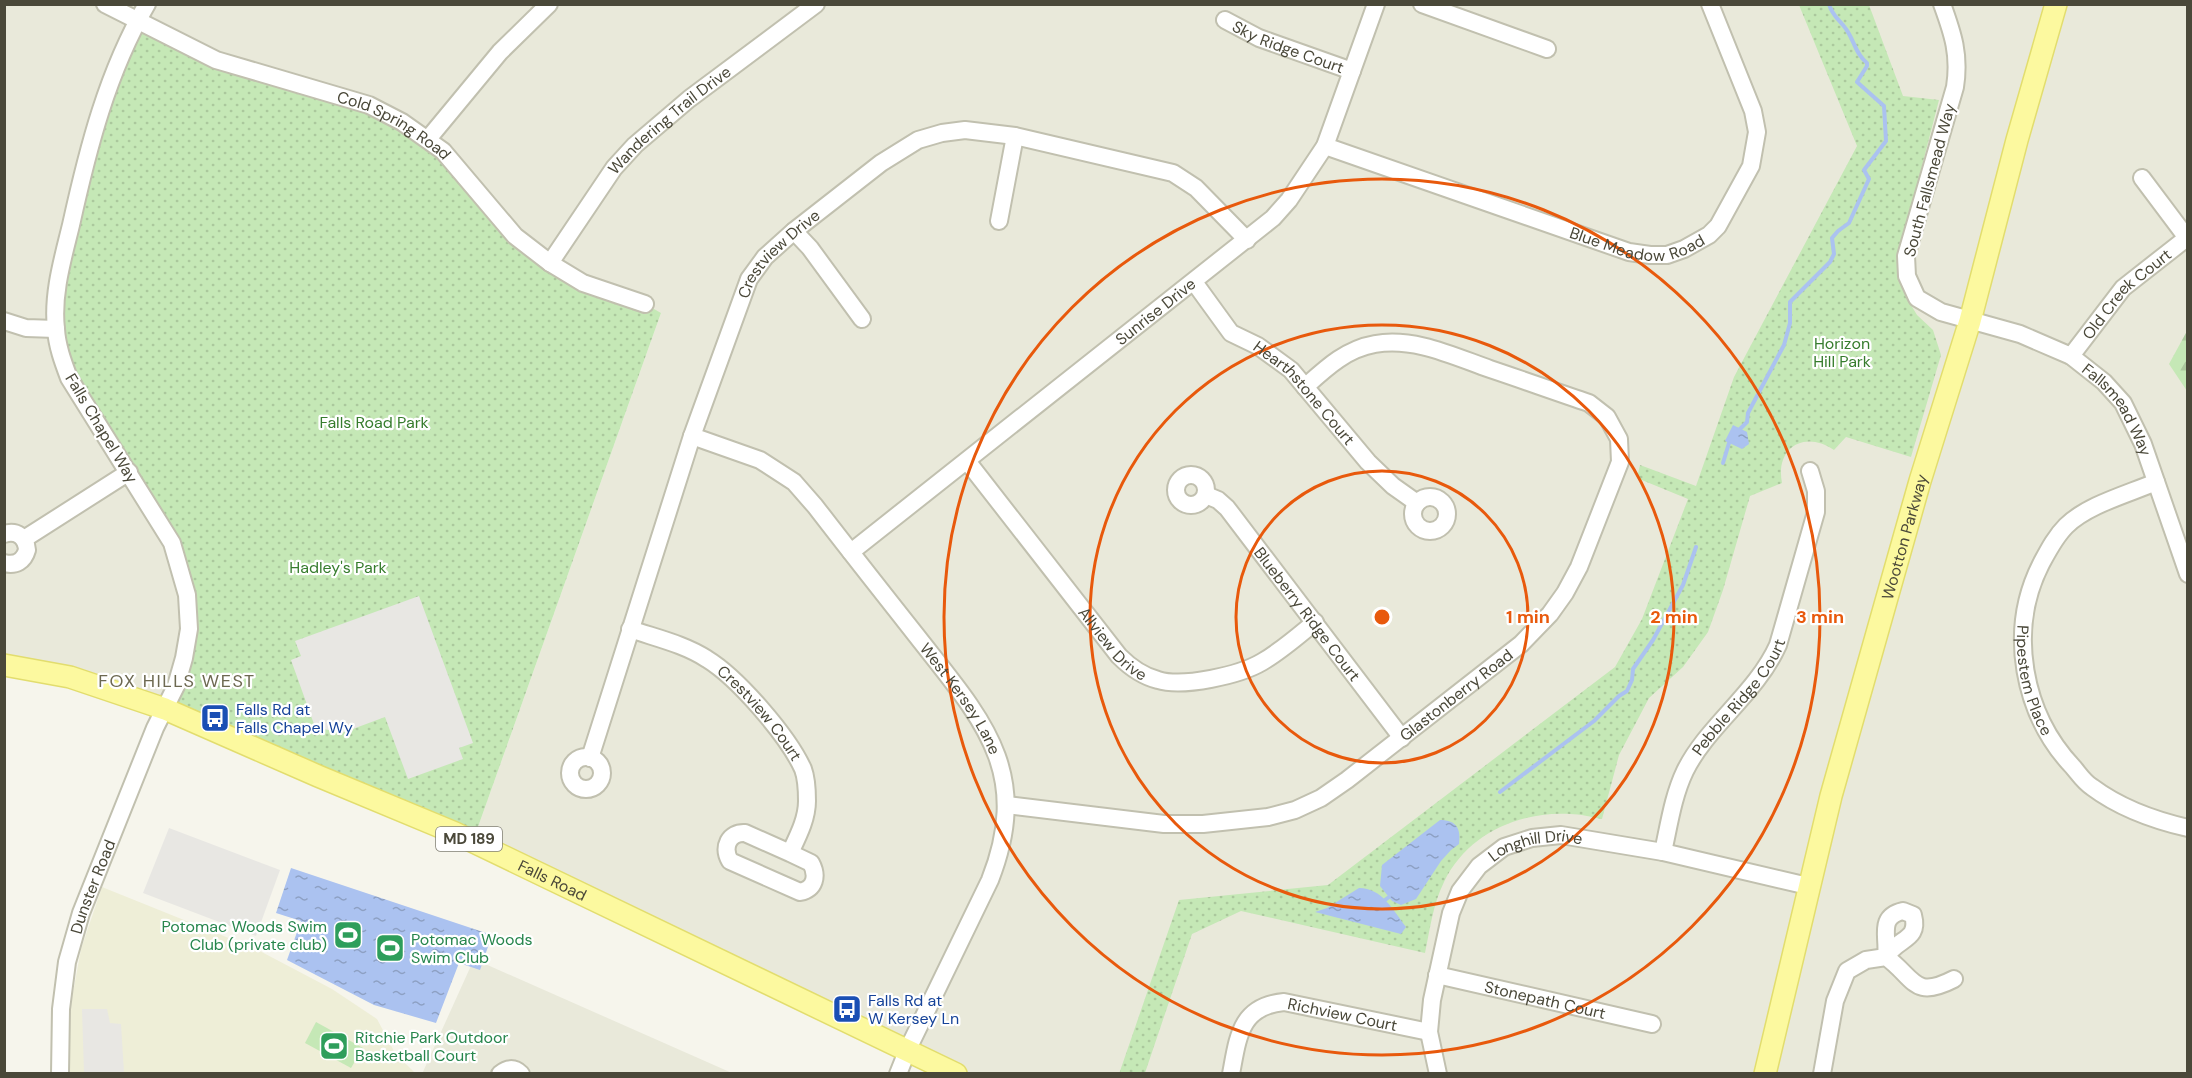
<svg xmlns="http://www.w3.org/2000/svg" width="2192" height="1078" font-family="'DM Sans',sans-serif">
<defs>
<pattern id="forest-firs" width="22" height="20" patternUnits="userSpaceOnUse" patternTransform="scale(1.5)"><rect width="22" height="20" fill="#c5e8b6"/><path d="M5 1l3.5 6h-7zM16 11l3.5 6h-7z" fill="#abc89d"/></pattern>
<pattern id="park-dots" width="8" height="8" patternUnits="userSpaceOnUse" patternTransform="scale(1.5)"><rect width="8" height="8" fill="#c5e8b6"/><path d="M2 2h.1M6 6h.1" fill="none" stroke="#abc89d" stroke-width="1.8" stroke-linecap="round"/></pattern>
<pattern id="water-ripples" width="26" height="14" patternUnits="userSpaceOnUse" patternTransform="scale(1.5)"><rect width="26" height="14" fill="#abc2f0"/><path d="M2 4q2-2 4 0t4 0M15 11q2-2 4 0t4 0" fill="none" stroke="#8da0c3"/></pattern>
</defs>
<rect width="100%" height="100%" fill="#f6f5ec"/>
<g fill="#e9e9da">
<path d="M4,5H2187V1073H956L473,841L661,313L155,514L189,612L165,709L5,665Z"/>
<path d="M474,959L732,1073L422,1074Z"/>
</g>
<path fill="#eeeed7" d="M102,887L256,949L332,989L377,1019L395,1053L415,1073L70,1074L68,1024L72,998L81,949Z"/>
<path fill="#c5e8b6" d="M316,1022L363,1048L351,1068L305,1043Z"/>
<path fill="url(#forest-firs)" d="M2187,331V391L2169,364Z"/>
<g fill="url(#park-dots)">
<path d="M1799,5H1869L1903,96L1939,100L1899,255V276L1905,295L1917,315L1933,330L1941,355L1911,457L1846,437L1834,450C1805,430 1775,447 1782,483L1750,496L1723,590L1708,632L1683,667L1649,698L1619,755L1602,819C1591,817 1580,814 1570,814C1519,811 1467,834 1444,882C1433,904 1430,929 1425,953L1241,911L1192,934L1145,1073L1119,1074L1179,900L1328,885L1615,667L1642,619L1688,499L1637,478L1640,465L1696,486L1734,377L1857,146Z"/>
<path d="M137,21L402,122L550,263L645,304L661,313L473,841L165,709L184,658L177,555L81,399L56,329L81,182Z"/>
</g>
<g fill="#e8e7e3">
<path d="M419,596L473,743L459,748L463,759L408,779L385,717L342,733L315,727L291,660L301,656L295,641Z"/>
<path d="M169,828L280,870L256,936L143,893Z"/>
<path d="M82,1009H107L110,1023L121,1024L124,1073H84Z"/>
</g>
<g fill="url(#water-ripples)">
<path d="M1733,425L1747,432L1749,444L1742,449L1725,441Z"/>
<path d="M1440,820C1457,820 1461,829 1459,844L1451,850L1441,861L1416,899L1401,905L1392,901L1380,886L1382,865Z"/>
<path d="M291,868L492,935L480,970L459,963L436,1023L374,1005L287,960L301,921L276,913Z"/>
<path d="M1359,888C1382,888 1393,910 1406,927L1401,934L1315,912L1327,908Z"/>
</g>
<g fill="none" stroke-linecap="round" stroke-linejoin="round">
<g stroke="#abc2f0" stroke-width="4">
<path d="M1740,429L1747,422L1748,413L1784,345L1790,323V302L1830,262L1834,254L1832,238L1838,231L1849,223L1869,179L1864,170L1886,141L1884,106L1857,82L1867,66V63C1856,55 1854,40 1846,29C1840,20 1832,16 1829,4"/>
<path d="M1723,463L1729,443"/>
<path d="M1500,792L1594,721L1619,696L1627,691L1632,680L1633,669L1653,640L1683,585L1696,547"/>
<path d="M1385,900L1389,897"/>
</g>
<g stroke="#c1c0af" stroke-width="20">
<g id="minor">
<path id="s1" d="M105,4L216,60L369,105L402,122L443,151L515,236L550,263L583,283L645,304"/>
<path d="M1422,4L1547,49"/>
<path id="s2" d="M1942,4C1953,34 1960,55 1955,87L1906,256L1907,276L1917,298L1941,312L2020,334L2071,356L2104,382L2123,403L2143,444L2188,574"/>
<path id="s3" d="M1225,20L1259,38L1352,71"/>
<path d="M428,139L500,52L549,4"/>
<path id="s4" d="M1325,146L1629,252L1650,255H1667L1684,249L1709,235L1718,226L1751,166L1757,132L1753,111L1710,4"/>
<path d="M2142,178L2187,238"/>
<path d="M999,221L1015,136"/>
<path d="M794,231L810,248L862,319"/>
<path id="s5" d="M550,263L614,168L635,145L689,99L816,4"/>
<path id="s6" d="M1194,282L1231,333L1258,346L1291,370L1368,462L1393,486L1417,503"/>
<path d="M4,321L26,328L56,329"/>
<path id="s7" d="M2071,356L2123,288L2188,237"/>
<path id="s8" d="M692,436L760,460L794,482L815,506C848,549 882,592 916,635C981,718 1033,770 990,880L908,1049L898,1074"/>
<path id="s9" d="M967,461L1119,656C1130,667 1142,676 1158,680C1183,688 1240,675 1262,662C1281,651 1298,636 1315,622"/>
<circle cx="1191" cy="490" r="15"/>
<path id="s10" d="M2156,482C2128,494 2087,505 2066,526C2055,537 2048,551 2041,564C2007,631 2023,714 2073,767C2079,774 2084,782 2092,787C2120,808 2153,820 2188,828"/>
<path id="s11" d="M1206,495L1218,500L1227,508L1402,738"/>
<circle cx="1430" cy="514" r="17"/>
<path d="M4,534C17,530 26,537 27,550C24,561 16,566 4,563"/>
<path d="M24,539L129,472"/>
<path id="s12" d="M851,552L1273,218L1289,200L1325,146L1376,4"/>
<path id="s13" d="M630,629C656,638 684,644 707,659C738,678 788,736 803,769C806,777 807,791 807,801C807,819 798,836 790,853L811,863C818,876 815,889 800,892L730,861C722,847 729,832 745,833L790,853"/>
<circle cx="586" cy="773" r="16"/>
<path id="s14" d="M590,758L692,436L749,279L765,257L794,231L881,163L918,140L942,133L965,130L1015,136L1173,173L1196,188L1247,240"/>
<path id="s15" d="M1007,805L1164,824H1203L1268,817L1295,810L1321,798L1347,780L1521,644L1550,614L1565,593L1579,567L1620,462L1619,439L1607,417L1589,403C1556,392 1523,380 1490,369C1453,356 1414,337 1375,344C1346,349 1326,368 1305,387"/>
<path id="s16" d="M1663,852C1669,825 1673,796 1685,771C1707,726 1756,694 1778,645L1816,512V491L1810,471"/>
<path d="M1903,911L1913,915C1920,941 1898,937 1886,957C1889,937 1877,917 1903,911Z"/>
<path id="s17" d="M1437,975L1652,1024"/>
<path id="s18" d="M60,1074L61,1009L67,962L81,913L155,728L176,686L184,658L189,629L187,595L172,543L69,378C63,362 57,346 56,329C52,294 63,258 71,225C88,148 107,73 147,4"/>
<path d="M500,1074C507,1068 514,1067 521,1074"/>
<path id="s19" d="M1231,1074C1238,1037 1240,1006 1284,1002L1429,1032"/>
<path id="s20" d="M1438,1074L1429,1032L1432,1000L1451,913L1460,891L1479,866L1504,847L1532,838L1561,835L1663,852L1808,886"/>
<path d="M1822,1074L1835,1001L1847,971L1866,960L1886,957C1915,978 1913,1000 1954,979"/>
</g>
</g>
<g stroke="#e2dd6e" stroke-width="24">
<g id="major">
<path id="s21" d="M4,665L70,677L165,709L318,776L455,833L956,1074"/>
<path id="s22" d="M1765,1074L1831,796L1920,481L1970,321L2017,140L2056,4"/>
</g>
</g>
<use href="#minor" stroke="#fff" stroke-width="16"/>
<use href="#major" stroke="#fcf99f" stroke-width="21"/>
</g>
<g fill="none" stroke="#e8590c" stroke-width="3">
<circle cx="1382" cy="617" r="146"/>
<circle cx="1382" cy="617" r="292"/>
<circle cx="1382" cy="617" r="438"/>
</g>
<defs>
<g id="bus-square" transform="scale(1.5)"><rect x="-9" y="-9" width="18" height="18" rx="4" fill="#1a4fb4" stroke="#fff"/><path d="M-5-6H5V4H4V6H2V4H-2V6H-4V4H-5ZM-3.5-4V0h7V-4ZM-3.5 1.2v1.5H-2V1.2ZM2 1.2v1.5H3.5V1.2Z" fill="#fff"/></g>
<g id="stadium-square" transform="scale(1.5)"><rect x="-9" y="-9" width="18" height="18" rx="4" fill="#2e9e5b" stroke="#fff"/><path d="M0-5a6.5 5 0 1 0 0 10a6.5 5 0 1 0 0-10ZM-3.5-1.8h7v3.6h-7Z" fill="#fff"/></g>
</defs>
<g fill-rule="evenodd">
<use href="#bus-square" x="215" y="718"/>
<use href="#stadium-square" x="348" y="935"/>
<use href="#stadium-square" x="390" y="948"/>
<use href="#bus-square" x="847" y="1009"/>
<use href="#stadium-square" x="334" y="1046"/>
</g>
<g text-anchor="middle" stroke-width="4.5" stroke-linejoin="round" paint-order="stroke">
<rect fill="#fff" stroke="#807f74" stroke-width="1.5" x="436" y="827" width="66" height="24" rx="4.5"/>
<g font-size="15" font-weight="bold" fill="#4a4839">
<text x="469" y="844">MD 189</text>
</g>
<g font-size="16" fill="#4a4839" stroke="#fff">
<text dy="6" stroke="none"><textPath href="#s3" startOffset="69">Sky Ridge Court</textPath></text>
<text dy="6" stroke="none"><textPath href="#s5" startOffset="188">Wandering Trail Drive</textPath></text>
<text dy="6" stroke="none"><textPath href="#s1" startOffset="315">Cold Spring Road</textPath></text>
<text transform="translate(1929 180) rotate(-75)" y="6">South Fallsmead Way</text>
<text dy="6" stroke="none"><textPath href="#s4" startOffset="330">Blue Meadow Road</textPath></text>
<text dy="6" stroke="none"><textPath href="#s14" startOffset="543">Crestview Drive</textPath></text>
<text dy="6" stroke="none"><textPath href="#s7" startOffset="84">Old Creek Court</textPath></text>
<text dy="6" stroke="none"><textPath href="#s12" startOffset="388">Sunrise Drive</textPath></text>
<text dy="6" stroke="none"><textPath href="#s6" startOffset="159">Hearthstone Court</textPath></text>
<text dy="6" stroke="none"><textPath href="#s2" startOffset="543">Fallsmead Way</textPath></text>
<text transform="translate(102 428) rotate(59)" y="6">Falls Chapel Way</text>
<text dy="6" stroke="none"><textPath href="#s22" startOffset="555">Wootton Parkway</textPath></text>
<text dy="6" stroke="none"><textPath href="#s11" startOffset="158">Blueberry Ridge Court</textPath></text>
<text dy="6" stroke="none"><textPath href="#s9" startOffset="234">Allview Drive</textPath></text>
<text dy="6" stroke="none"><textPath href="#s10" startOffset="267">Pipestem Place</textPath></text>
<text dy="6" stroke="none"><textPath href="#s15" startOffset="489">Glastonberry Road</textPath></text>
<text dy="6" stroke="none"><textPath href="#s16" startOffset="176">Pebble Ridge Court</textPath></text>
<text dy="6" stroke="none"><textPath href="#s8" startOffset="386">West Kersey Lane</textPath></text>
<text dy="6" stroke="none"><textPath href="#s13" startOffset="159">Crestview Court</textPath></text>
<text dy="6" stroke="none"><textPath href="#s20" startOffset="282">Longhill Drive</textPath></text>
<text dy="6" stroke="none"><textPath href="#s21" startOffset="591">Falls Road</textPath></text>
<text dy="6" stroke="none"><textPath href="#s18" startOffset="192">Dunster Road</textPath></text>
<text dy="6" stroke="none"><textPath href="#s17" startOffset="111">Stonepath Court</textPath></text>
<text dy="6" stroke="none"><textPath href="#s19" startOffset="159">Richview Court</textPath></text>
</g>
<g font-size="16" fill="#367c2d" stroke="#fff">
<text x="1842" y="349">Horizon<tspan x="1842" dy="18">Hill Park</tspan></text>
<text x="374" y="428">Falls Road Park</text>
<text x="338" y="573">Hadley's Park</text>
</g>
<g font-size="16" fill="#164399" stroke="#fff" text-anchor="start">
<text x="236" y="715">Falls Rd at<tspan x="236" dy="18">Falls Chapel Wy</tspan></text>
<text x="868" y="1006">Falls Rd at<tspan x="868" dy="18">W Kersey Ln</tspan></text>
</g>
<g font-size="16" fill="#27864d" stroke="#fff" text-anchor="start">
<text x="327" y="932" text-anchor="end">Potomac Woods Swim<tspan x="327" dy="18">Club (private club)</tspan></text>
<text x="411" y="945">Potomac Woods<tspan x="411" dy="18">Swim Club</tspan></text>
<text x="355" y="1043">Ritchie Park Outdoor<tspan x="355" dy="18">Basketball Court</tspan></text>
</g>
<g font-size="18" letter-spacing="1.5" fill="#6d6951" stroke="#fff">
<text x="177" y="687">FOX HILLS WEST</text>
</g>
</g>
<circle cx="1382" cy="617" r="9" fill="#e8590c" stroke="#fff" stroke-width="3"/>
<g font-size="18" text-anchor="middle" font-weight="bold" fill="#e8590c" stroke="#fff" stroke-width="4.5" stroke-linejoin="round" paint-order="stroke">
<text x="1528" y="623">1 min</text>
<text x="1674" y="623">2 min</text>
<text x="1820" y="623">3 min</text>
</g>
<rect width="2192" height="1078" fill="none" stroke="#4a4839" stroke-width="12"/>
</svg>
